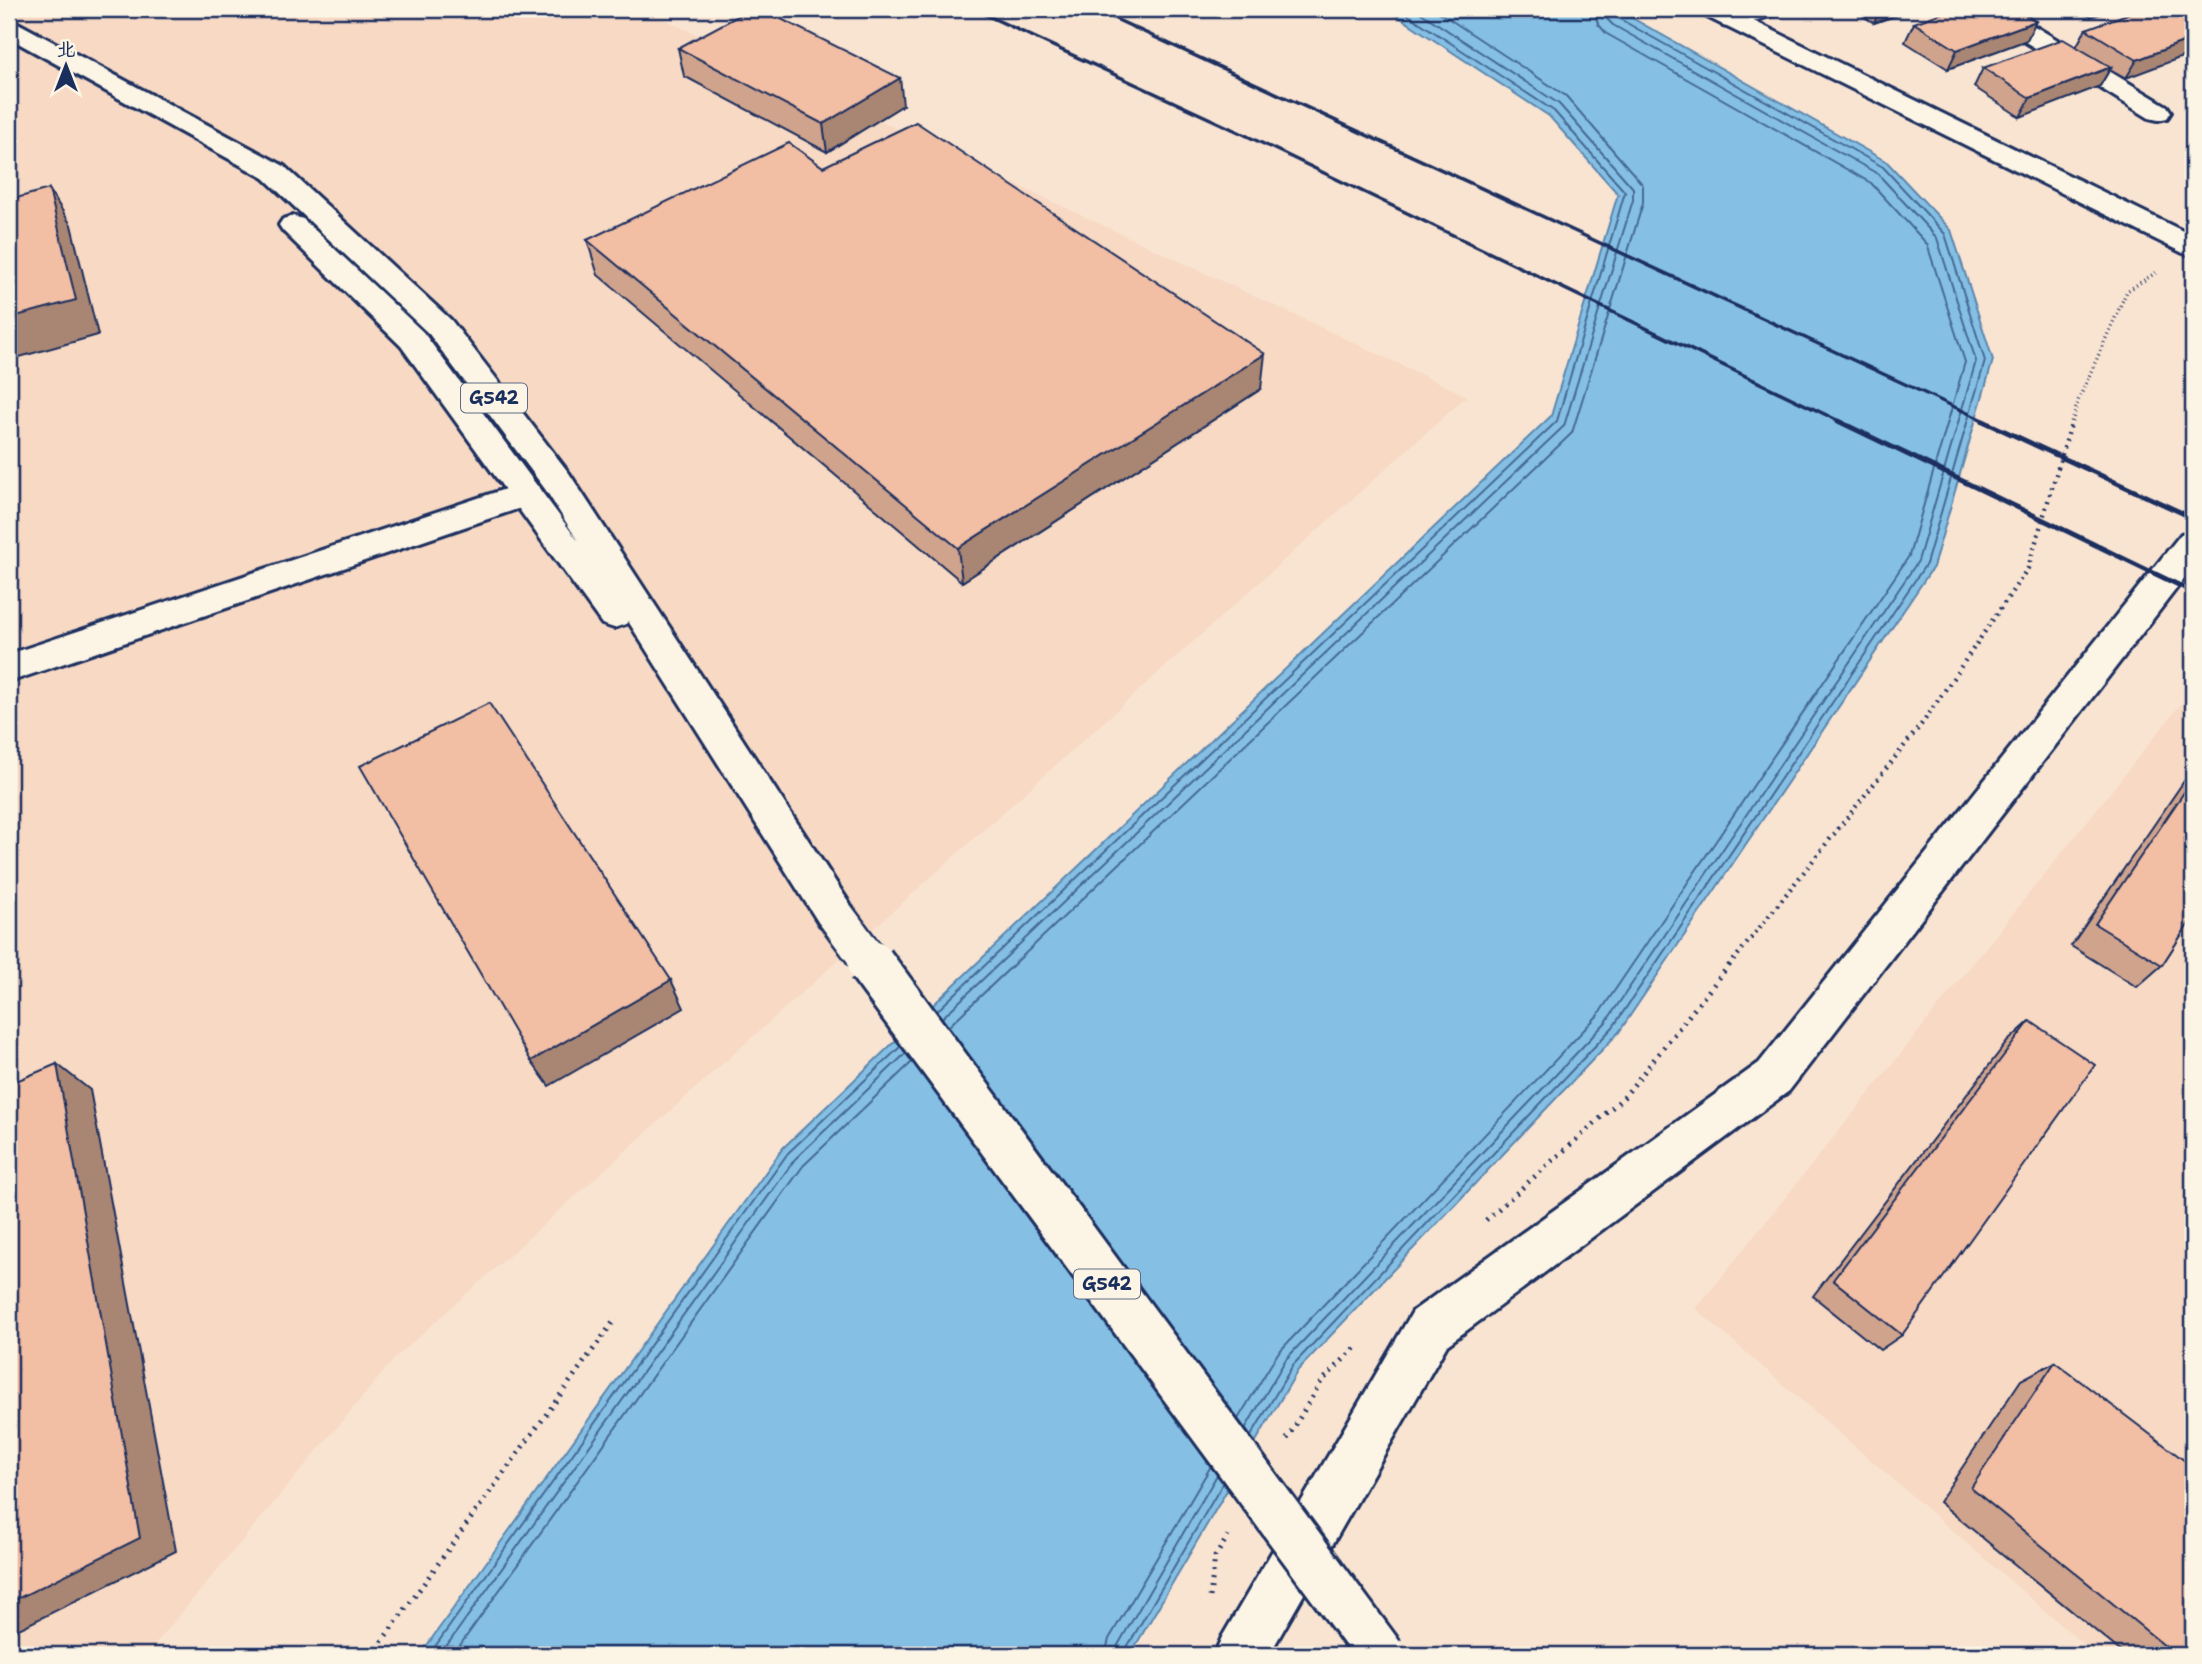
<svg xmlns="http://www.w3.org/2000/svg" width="2202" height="1664" font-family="'Shantell Sans','LXGW WenKai TC',sans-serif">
<rect width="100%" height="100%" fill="#f9e4d2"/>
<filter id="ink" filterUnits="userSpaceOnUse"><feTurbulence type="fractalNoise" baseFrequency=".0143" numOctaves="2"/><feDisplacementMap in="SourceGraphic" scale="14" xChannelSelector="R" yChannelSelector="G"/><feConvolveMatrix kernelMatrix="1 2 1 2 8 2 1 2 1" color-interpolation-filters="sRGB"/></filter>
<g filter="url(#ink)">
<g fill="#f7d9c4">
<path d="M9,9H642L1467,396L396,1357L146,1655H9Z"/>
<path d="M2193,689V1655H2096L1696,1309Z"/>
</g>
<path fill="#85c0e4" stroke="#5b86ae" stroke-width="2" d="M1387,9H1616L1887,162L1951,230L1993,360L1933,567L1619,1032L1298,1370L1130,1655H420L783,1148L1551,416L1618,194L1549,116Z"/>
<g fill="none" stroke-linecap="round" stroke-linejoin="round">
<g stroke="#456994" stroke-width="2">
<path d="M937,1011L1557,421L1625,192L1554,111L1399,9"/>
<path d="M942,1018L1564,426L1633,200V188L1559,104L1415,9"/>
<path d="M948,1027L1572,433L1643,203V185L1566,96L1434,9"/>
<path d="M1238,1419L1278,1353L1598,1015L1909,556L1965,362L1927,244L1871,183L1607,34L1598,24L1594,9"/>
<path d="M1245,1429L1286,1359L1606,1022L1918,561L1976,361L1937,238L1878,174L1613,25L1606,18L1605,9"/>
<path d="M1251,1436L1293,1365L1613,1027L1926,564L1985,361L1945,234L1883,167L1618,18L1614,9"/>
<path d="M429,1655L788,1153L901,1046"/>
<path d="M440,1655L795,1159L906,1053"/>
<path d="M453,1655L803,1166L912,1062"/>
<path d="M1105,1655L1109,1639L1211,1466"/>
<path d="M1116,1655L1118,1645L1217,1475"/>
<path d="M1125,1655L1126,1649L1223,1483"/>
</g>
<g stroke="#1b2f5e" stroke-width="6">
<g id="minor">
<path d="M1744,9H1779L1776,14L1732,28L1723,26L1720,21L1723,16Z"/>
<path d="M1977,9H2006L2167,106L2171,112L2167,118L2158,120L2149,118L1980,14Z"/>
</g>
</g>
<g stroke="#1b2f5e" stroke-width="6">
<g id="tertiary">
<path d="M1698,9H1729L2193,236V256L2183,253L1701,14Z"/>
<path d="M526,482L538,486L542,494L538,502L9,682V654Z"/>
<path d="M2193,531V567L1789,1091L1447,1345L1269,1655H1214L1222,1637L1413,1311L1759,1063L2181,534Z"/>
</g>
</g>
<g stroke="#1b2f5e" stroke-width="6">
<path id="trunk" d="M9,20L18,23L284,166L451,320L569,473L848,901L854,913L848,925L834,930L820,925L628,621L626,624L614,628L602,624L401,346L283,231L279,225L283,219L293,216L303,219L423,332L578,541L545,489L429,334L264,178L9,38Z"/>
</g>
<path stroke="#1b2f5e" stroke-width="3.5" stroke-dasharray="1 3.5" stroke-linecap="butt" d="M2072,422L2078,401L2127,291L2157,272"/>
<path stroke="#1b2f5e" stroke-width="4.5" stroke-dasharray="2 5" stroke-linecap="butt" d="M1729,966L1924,721L2028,568L2072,421"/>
<g stroke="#1b2f5e" stroke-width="5" stroke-dasharray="2 6" stroke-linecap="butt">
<path d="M1486,1220L1624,1097L1730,964"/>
<path d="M1287,1439L1321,1382L1357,1346"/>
<path d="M1210,1597L1215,1557L1228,1536"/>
<path d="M372,1655L616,1318"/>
</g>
<use href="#minor" fill="#fcf5e5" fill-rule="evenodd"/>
<use href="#tertiary" fill="#fcf5e5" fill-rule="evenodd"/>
<use href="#trunk" fill="#fcf5e5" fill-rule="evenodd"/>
<g stroke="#1b2f5e" stroke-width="3.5">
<path d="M973,9L1243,134L1841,422"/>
<path d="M1094,9L1987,422"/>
</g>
<g stroke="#1b2f5e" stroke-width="5">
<path d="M1838,421L2193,592"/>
<path d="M1983,421L2193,518"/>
</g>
<g stroke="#1b2f5e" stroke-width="41" stroke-linecap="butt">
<path id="trunk-bridge-far1" d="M834,913L873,966"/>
</g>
<g stroke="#1b2f5e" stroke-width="52" stroke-linecap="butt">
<path id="trunk-bridge" d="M871,964L1381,1655"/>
</g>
<use href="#trunk-bridge-far1" stroke="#fcf5e5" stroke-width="36"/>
<use href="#trunk-bridge" stroke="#fcf5e5" stroke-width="46"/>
</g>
<g fill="#d0a38d" stroke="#1b2f5e" stroke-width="2">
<path d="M1851,9H1915L1874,23Z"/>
<path d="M2076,9H2114L2091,17Z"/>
<path d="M2180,9L2126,78L2110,69L2100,86L2020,117L1974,87L1983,68L2076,47L2086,29Z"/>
<path d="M1914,23L2027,40L1948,69L1905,42Z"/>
<path d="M678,48L903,105L827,152L684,76Z"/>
<path d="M823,167L1261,389L962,582L598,275L587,240Z"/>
<path d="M2193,768V917L2162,965L2137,987L2071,946Z"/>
<path d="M2030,1021L1902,1335L1880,1350L1813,1296L2007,1042Z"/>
<path d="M2055,1362L2193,1655H2125L1939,1502L2021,1380Z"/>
</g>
<g fill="#a98573" stroke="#1b2f5e" stroke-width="2">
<path d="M1880,9H1915L1874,23Z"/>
<path d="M2095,9H2114L2091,17Z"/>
<path d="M2036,21L2027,40L1948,69L1957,50Z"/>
<path d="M2193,38V53L2126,78L2137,60Z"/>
<path d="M2111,67L2100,86L2020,117L2030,98Z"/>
<path d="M900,78L903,105L827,152L823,124Z"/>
<path d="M49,189L71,225L98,335L9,360V318Z"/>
<path d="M1265,354L1261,389L962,582L958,548Z"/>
<path d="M671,980L684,1008L549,1086L531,1061Z"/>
<path d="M57,1064L90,1090L176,1551L9,1634V1603Z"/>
</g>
<g fill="#f2bea4" stroke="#1b2f5e" stroke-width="2">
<path d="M751,9H761L900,78L823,124L678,48Z"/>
<path d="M1953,9H2015L2036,21L1957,50L1914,23Z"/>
<path d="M2141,9H2180L2193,16V38L2137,60L2086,29Z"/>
<path d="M2063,39L2111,67L2030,98L1983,68Z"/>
<path d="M916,122L1265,354L958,548L587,240L789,143L823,167Z"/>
<path d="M49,189L76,300L9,318V200Z"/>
<path d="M489,703L671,980L531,1061L360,766Z"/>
<path d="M2193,779V917L2162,965L2095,924Z"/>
<path d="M2030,1021L2095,1065L1902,1335L1833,1280Z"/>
<path d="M57,1064L140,1538L9,1603V1084Z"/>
<path d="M2055,1362L2193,1467V1655H2176L1971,1488Z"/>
</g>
</g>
<g text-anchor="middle" stroke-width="6" stroke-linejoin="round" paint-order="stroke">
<g fill="#fcf5e5" stroke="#5e6a86" stroke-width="2">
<rect x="461" y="383.5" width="66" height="29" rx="5"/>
<rect x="1074" y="1269.5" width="66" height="29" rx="5"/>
</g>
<g font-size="18" font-weight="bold" fill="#1b2f5e">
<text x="494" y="404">G542</text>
<text x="1107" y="1290">G542</text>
</g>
</g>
<rect width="2202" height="1664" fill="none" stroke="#fcf5e5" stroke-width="35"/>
<rect x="18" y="18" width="2167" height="1629" fill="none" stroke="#1b2f5e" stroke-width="2.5" filter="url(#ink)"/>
<g transform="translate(66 66)" stroke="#fcf5e5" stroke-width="5" paint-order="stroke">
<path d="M0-5L12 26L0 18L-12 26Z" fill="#1b2f5e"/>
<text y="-10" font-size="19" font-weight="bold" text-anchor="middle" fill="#1b2f5e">北</text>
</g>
</svg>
